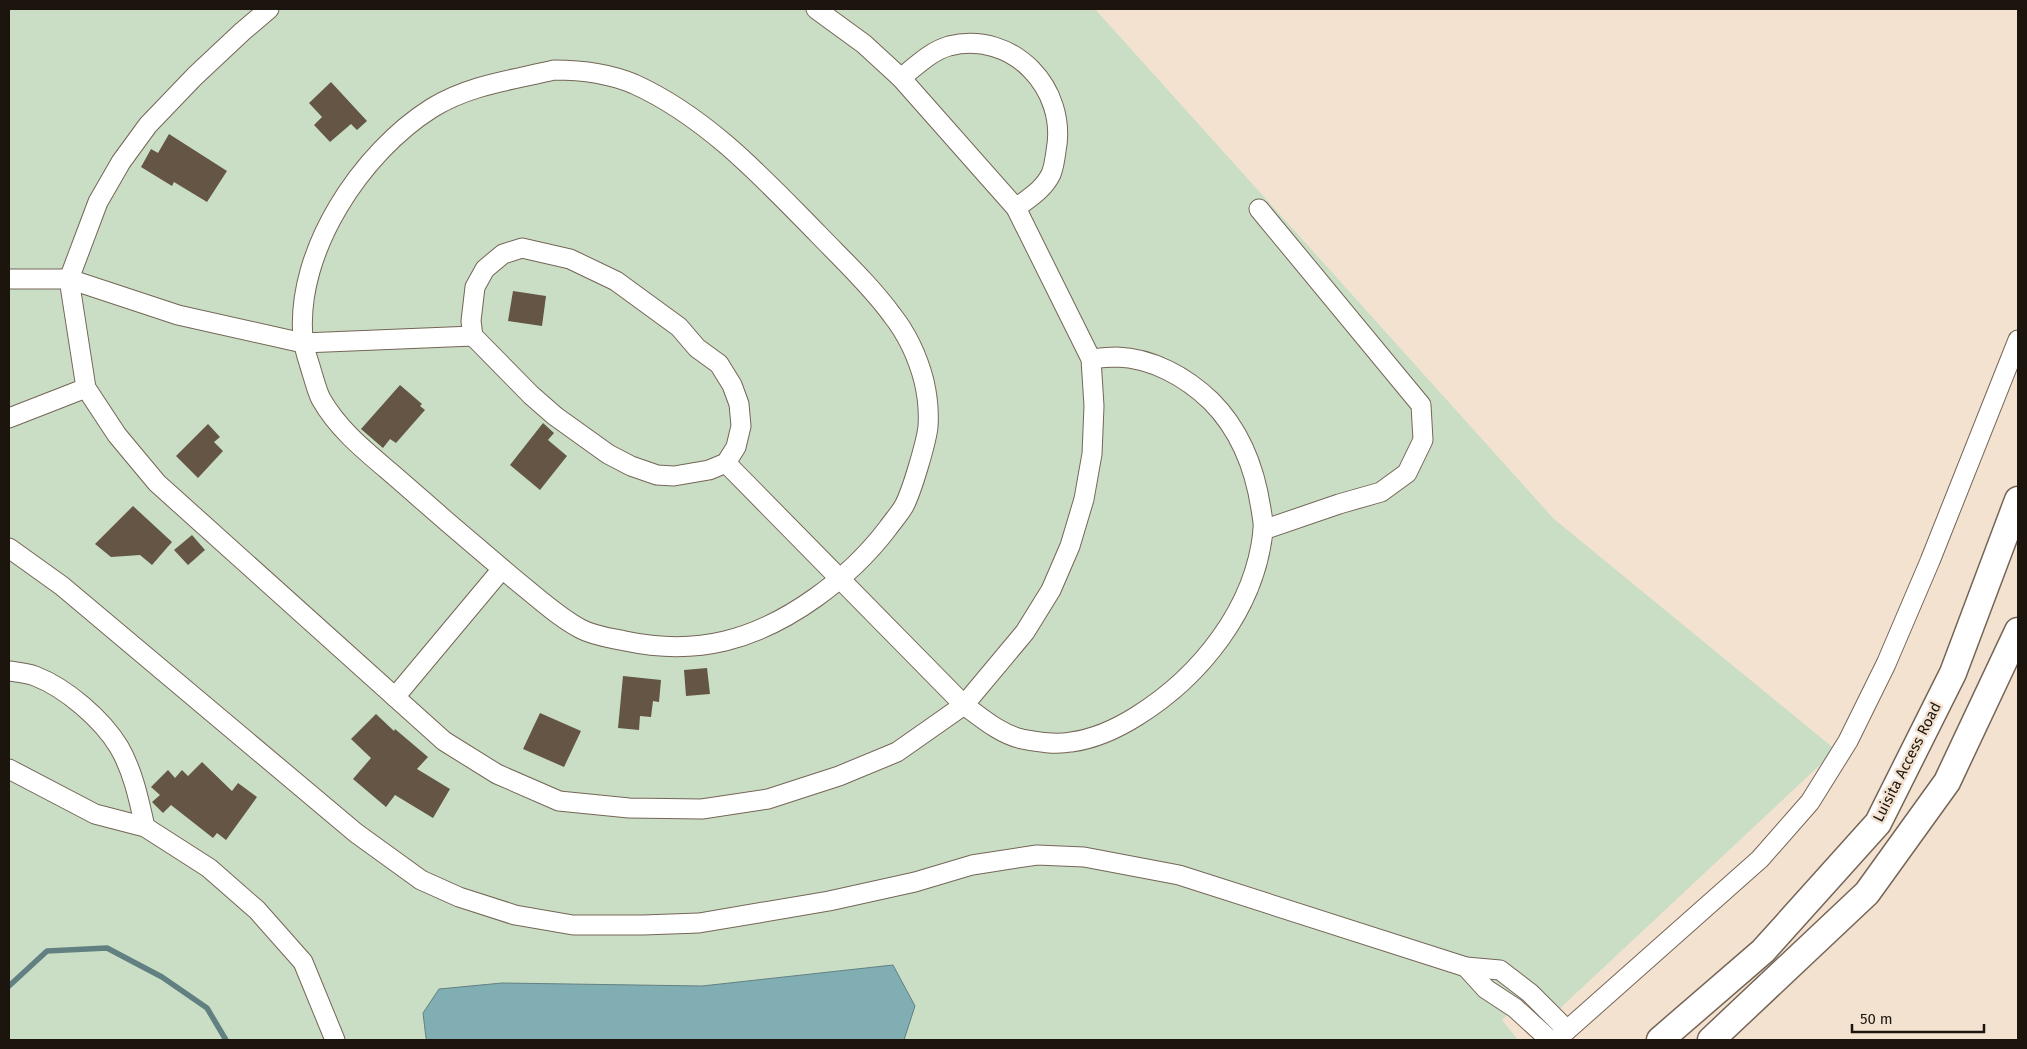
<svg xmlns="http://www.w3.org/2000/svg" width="2027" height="1049" font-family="'Fira Sans',sans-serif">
<rect width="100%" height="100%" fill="#f4e2d0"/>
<path fill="#c9dec5" d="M9,9H1095L1554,519L1836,750L1555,1013L1530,993L1502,1020L1518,1040H9Z"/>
<path fill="#80aeb3" stroke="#628082" d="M893,965L915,1006L904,1040H427L426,1038L423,1013L439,989L502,983L702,986Z"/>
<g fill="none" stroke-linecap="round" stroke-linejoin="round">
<path stroke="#628082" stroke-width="5.5" d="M9,986L47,951L107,948L162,977L207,1008L226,1040"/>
</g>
<g fill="#645545">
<path d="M331,82L367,121L357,130L351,124L330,142L314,125L322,117L309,103Z"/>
<path d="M169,134L227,171L207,202L174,182L172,186L141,167L151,149L158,153Z"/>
<path d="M513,291L546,296L542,326L508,321Z"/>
<path d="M400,385L422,404L420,406L425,410L396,443L390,439L383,448L361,429Z"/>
<path d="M543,423L554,433L548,440L567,456L540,490L510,465Z"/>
<path d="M208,424L220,437L214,442L223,451L198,478L176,456Z"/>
<path d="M133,506L172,542L152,565L140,555L111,557L95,544Z"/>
<path d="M192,535L205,550L188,565L174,550Z"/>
<path d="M707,668L710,694L686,696L684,670Z"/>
<path d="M623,676L661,680L659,702L653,701L651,717L640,716L639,730L618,728Z"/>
<path d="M540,713L581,731L564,767L523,749Z"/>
<path d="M376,714L394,731L395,729L428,757L417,769L450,789L433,818L395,795L386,807L353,779L371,758L351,739Z"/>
<path d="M202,762L232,791L238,783L257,797L226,840L217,833L213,838L171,805L163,813L152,802L160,795L151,787L168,770L175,778L182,770L188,776Z"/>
</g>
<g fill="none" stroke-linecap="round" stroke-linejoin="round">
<g stroke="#756556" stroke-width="21">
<g id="minor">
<path d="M269,9L243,31L195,76L148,125L121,162L98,202L69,279L86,388L117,435L157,483L444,741L497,774L559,801L629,808L702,809L768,799L839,776L897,752L964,705L1025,632L1051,590L1070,546L1084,499L1092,454L1094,406L1091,359L1016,208L901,78L864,44L816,9"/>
<path d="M554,70C583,70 608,73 634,84C707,117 763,178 818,234C843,260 871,286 892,315C907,334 918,358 924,381C927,394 929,413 928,427C926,443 912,491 904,506C900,513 893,521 888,528C850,578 787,626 725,641C692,649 658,648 625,641C611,638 594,636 581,629C562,619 546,605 529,591C503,570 478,548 452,526C431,508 411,490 390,472C364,450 338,429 321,399C317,391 315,382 312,373C309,362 304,350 303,338C295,251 362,152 432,108C469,85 512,80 554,70Z"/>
<path d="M901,78C916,66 931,51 949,46C1013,30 1068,89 1056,151C1055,158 1054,167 1051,174C1044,189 1029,198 1016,208"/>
<path d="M1259,209L1421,405L1423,440L1407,473L1381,492L1339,504L1263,530"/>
<path d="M522,248L570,259L616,281L679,327L697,348L719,364L732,385L739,404L741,426L736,447L726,463L709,470L674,476L657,475L631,466L608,454L555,416L531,395L473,336L471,321L475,287L485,269L503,254Z"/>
<path d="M9,279H69L178,315L303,343L473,336"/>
<path d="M9,418L86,388"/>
<path d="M726,463L964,705C982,718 1000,734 1022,739C1038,742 1055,745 1071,742C1094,739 1118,728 1137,716C1201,676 1255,608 1263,531C1264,524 1262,516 1261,509C1255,469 1240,430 1211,401C1186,377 1152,358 1117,357C1108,357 1099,358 1091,359"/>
<path d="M9,548L62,586L356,833L421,880L459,897L515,915L573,925H643L699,923L829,901L915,882L972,865L1037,855L1084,857L1179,875L1466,967L1500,970L1530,993L1567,1030"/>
<path d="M9,671C17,672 27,673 35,676C66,688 102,719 119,747C133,771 139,800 145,827"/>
<path d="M395,697L502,569"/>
<path d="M9,769L95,814L145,827L209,868L257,910L303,962L335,1040"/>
<path d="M1466,967L1486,989L1515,1008L1550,1040"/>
<path d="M1556,1040L1760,859L1810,802L1848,741L1886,664L1930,561L2018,340"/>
</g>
</g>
<g stroke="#756556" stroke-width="29">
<g id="secondary">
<path d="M1660,1040L1763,951L1878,823L1953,673L2018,500"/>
<path d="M1711,1040L1867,893L1947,782L2018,631"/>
</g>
</g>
<use href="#minor" stroke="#fff" stroke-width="19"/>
<use href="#secondary" stroke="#fff" stroke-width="26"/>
</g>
<g text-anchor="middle" stroke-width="5" stroke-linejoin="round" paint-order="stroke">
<g font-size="15" fill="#1b150e" stroke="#f4e2d0">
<text transform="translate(1907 762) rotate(-63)" y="5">Luisita Access Road</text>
</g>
</g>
<rect width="2027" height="1049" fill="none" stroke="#1b150e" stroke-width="20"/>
<path d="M1852 1024v8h132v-8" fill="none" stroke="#1b150e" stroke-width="2.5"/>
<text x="1860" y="1024" font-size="15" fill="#1b150e" stroke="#f4e2d0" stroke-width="4" paint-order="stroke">50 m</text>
</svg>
